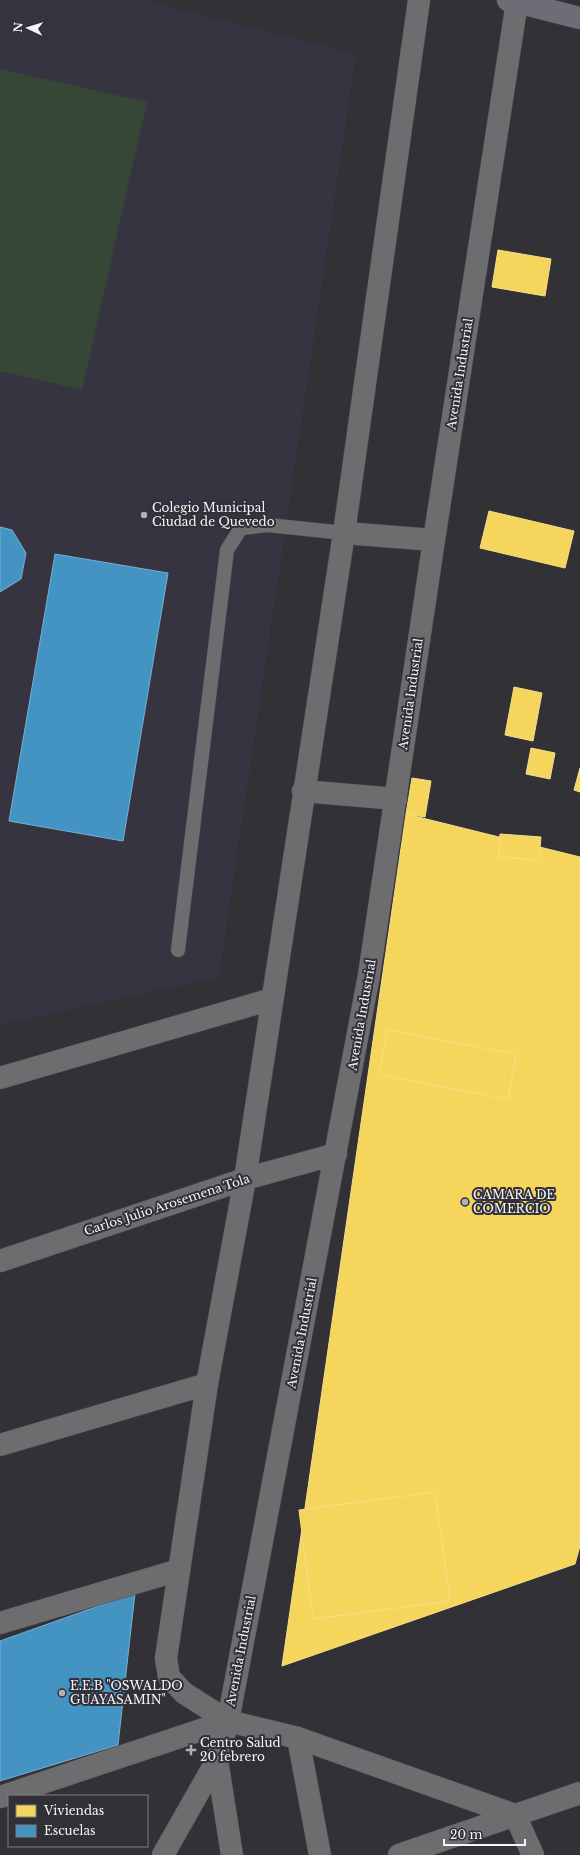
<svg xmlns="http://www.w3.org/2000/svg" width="580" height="1855" font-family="'Libre Baskerville',serif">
<rect width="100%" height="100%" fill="#323136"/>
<path fill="#363441" d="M0,0H144L356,54L219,977L0,1025Z"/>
<path fill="#364735" d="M0,69L147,102L82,390L0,371Z"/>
<g fill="#f6d55c" stroke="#f6de8b">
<path d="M498,250L551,259L545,296L492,287Z"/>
<path d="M489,511L574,531L565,568L480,548Z"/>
<path d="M514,687L542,693L533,741L505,735Z"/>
<path d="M531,748L555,753L550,779L526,774Z"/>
<path d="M580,768V792L574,790Z"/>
<path d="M412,778L431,781L425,817L406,814Z"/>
<path d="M406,814L580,857V1546L575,1564L282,1666Z"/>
<path d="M500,834L541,837L539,860L499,857Z"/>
<path d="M387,1030L516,1054L508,1099L379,1075Z"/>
<path d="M435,1492L450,1601L313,1619L299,1510Z"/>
</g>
<g fill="#4393c3" stroke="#78b0d3">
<path d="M0,527L12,530L26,553L21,579L0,592Z"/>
<path d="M55,554L168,573L123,841L9,821Z"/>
<path d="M135,1593L118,1745L0,1781V1641Z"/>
</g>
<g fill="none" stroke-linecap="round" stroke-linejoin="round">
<g stroke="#4f4e52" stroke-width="15">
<path id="lane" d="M178,950L227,550L241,528L268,525L344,533"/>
</g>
<g stroke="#4f4e52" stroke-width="23">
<g id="street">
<path d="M344,533L434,540"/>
<path d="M303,791L396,799"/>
<path d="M0,1078L272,999"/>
<path d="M0,1261L245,1179L336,1154"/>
<path d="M0,1445L207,1384"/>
<path d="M0,1623L179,1570"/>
<path d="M228,1721L184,1693L169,1677L166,1658L207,1384L245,1179L344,533L419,0"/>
<path d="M298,1738L320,1855"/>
<path d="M217,1760L232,1855"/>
<path d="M0,1797L228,1721L298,1738L515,1815"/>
<path d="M515,1815L533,1855"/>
<path d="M163,1855L217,1760L228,1721L369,975L434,540L517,2"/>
<path d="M399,1855L580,1793"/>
</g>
</g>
<g stroke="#4f4e52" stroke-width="23">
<path id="highway" d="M508,0L580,18"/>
</g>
<use href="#lane" stroke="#6d6c6f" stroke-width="14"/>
<use href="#street" stroke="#6d6c6f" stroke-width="22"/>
<use href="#highway" stroke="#6e6c76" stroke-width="22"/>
</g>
<g fill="#b1b0b5" stroke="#313037" stroke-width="1.5">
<circle cx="144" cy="515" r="4"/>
<circle cx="465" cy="1202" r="4"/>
<circle cx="62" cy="1693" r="4"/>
<path d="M189 1744h4v4h4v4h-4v4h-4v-4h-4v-4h4z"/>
</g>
<g text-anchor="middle" stroke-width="4" stroke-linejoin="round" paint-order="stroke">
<g font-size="12" fill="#f5f4f9" stroke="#313037">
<text transform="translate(460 374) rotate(-81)" y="4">Avenida Industrial</text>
<text transform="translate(411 694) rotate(-82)" y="4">Avenida Industrial</text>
<text transform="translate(362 1015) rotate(-80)" y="4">Avenida Industrial</text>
<text transform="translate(167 1205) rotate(-18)" y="4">Carlos Julio Arosemena Tola</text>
<text transform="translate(302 1333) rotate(-79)" y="4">Avenida Industrial</text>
<text transform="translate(241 1651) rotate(-79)" y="4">Avenida Industrial</text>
</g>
<g font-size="12" fill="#f5f4f9" stroke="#313037" text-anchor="start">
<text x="152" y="512">Colegio Municipal<tspan x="152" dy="14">Ciudad de Quevedo</tspan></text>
<text x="473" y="1199">CAMARA DE<tspan x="473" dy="14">COMERCIO</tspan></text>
<text x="70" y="1690">E.E.B "OSWALDO<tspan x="70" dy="14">GUAYASAMIN"</tspan></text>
<text x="200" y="1747">Centro Salud<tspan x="200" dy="14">20 febrero</tspan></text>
</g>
</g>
<rect x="8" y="1795" width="140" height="52" fill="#313037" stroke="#7f7e85"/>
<rect x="16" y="1805" width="20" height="12" fill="#f6d55c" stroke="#7f7e85"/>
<text x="44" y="1815" font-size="12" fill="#f5f4f9">Viviendas</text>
<rect x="16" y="1825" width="20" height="12" fill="#4393c3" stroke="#7f7e85"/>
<text x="44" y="1835" font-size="12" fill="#f5f4f9">Escuelas</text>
<g transform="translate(28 28) rotate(274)" stroke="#313037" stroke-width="3" paint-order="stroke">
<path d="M0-3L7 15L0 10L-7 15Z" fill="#f5f4f9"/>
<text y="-6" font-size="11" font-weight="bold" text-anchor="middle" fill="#f5f4f9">N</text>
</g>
<path d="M444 1839v6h81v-6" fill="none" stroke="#f5f4f9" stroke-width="2"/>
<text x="450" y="1839" font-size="12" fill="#f5f4f9" stroke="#313037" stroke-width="3" paint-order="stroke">20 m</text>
</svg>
